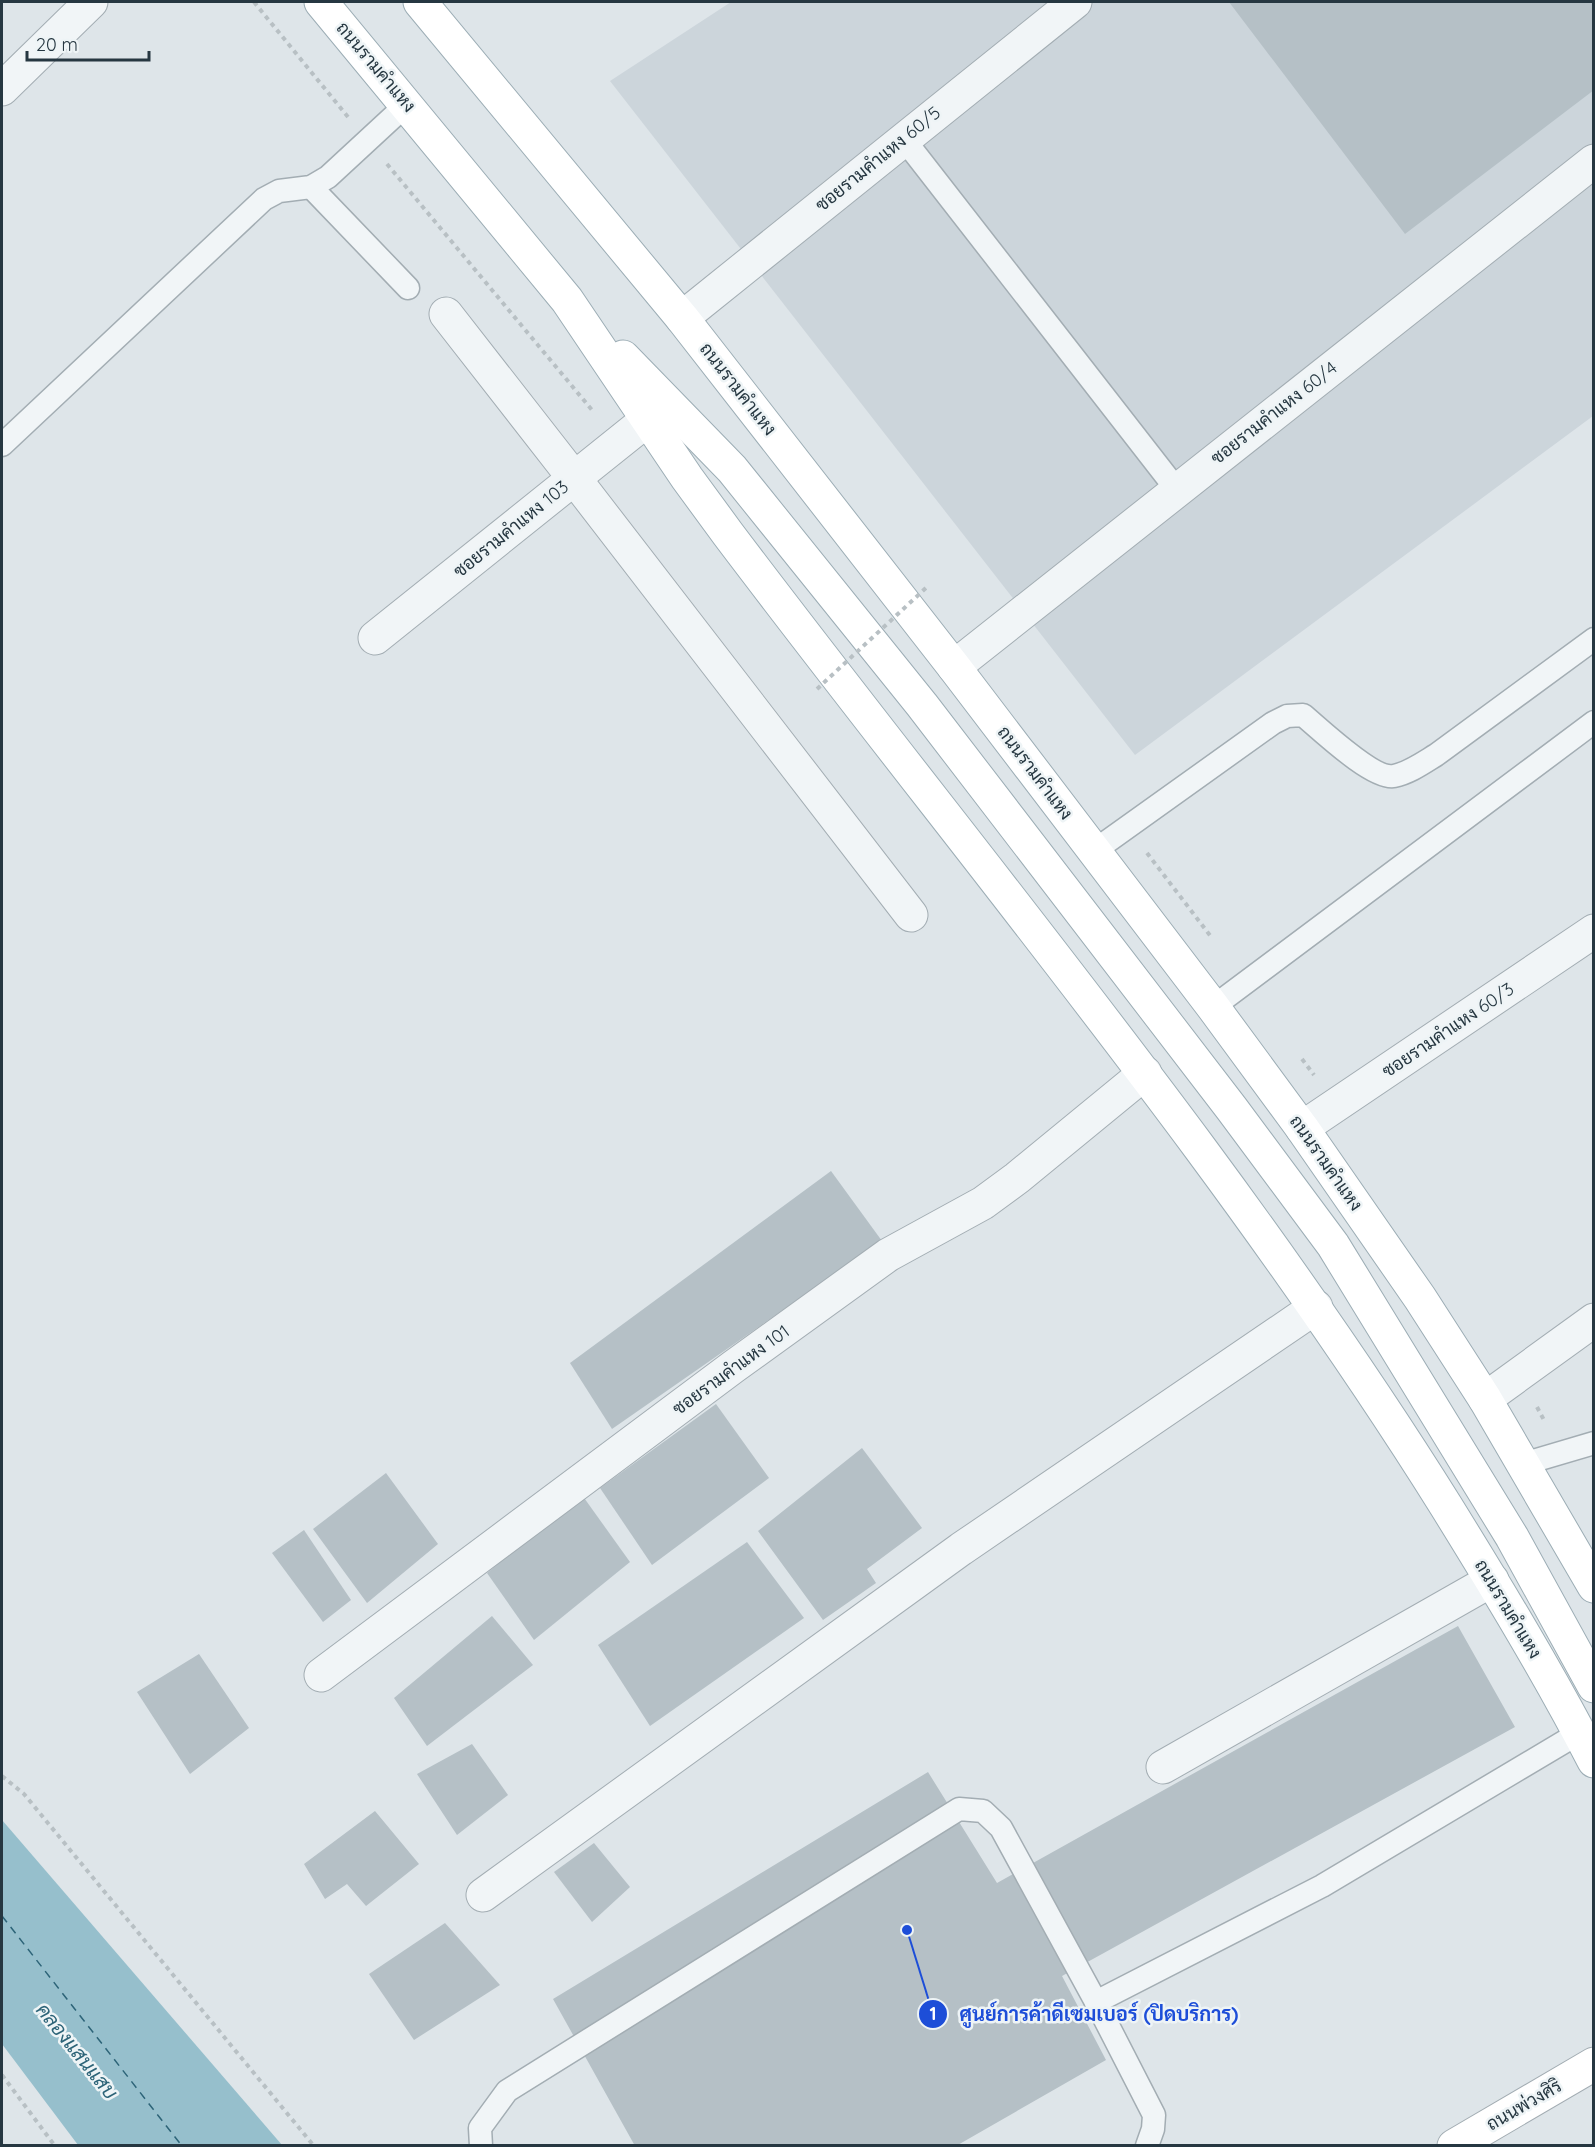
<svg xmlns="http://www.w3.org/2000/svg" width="1595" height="2147" font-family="Quicksand,Sarabun,sans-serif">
<rect width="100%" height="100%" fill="#dee5e9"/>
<path fill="#ccd5db" d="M731,2H1593V416L1135,755L610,81Z"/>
<path fill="#96bfcc" d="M2,1820L282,2145H78L2,2044Z"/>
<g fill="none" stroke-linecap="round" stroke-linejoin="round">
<path stroke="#2d6478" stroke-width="1.5" stroke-dasharray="8 6" stroke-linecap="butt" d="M2,1916L182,2146"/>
</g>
<g fill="#b5c0c6">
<path d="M1229,2H1594V90L1405,234Z"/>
<path d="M831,1171L882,1241L612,1429L570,1363Z"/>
<path d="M716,1404L769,1478L652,1565L600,1488Z"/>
<path d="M862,1448L922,1528L867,1569L876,1583L823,1620L758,1531Z"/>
<path d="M386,1473L438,1544L367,1603L313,1529Z"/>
<path d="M582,1495L630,1562L534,1640L487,1573Z"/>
<path d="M304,1530L351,1600L323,1622L272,1553Z"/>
<path d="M747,1542L804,1618L650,1726L598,1645Z"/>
<path d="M492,1616L533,1665L427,1746L394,1698Z"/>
<path d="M1458,1626L1515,1727L1062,1976L1106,2060L956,2146H635L553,1999L928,1772L997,1883Z"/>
<path d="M199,1654L249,1728L190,1774L137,1692Z"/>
<path d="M472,1744L508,1795L457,1835L417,1774Z"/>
<path d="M375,1811L419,1864L366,1906L347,1884L325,1899L304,1864Z"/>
<path d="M594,1843L630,1887L592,1922L554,1872Z"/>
<path d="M445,1923L500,1985L414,2040L369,1974Z"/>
</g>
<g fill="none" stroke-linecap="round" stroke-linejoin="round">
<g stroke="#a3adb3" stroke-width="25">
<g id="service">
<path d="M903,138L1177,490"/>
<path d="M311,187L408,288"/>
<path d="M2,445L264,199L279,191L311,187L328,177L407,104"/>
<path d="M1094,851L1273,723L1287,716L1303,715C1320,729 1373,780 1394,776C1409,773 1423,763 1436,755L1594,639"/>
<path d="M1213,1007L1594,722"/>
<path d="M1523,1464L1594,1443"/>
<path d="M1096,2002L1322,1886L1579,1733"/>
<path d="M481,2146L480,2128L507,2091L959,1809L983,1811L1001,1828L1096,2002L1154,2115L1153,2129L1147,2146"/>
</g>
</g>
<g stroke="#a3adb3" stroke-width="35">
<g id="minor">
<path d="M2,89L91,2"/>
<path d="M446,314L574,478L911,915"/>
<path d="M682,318L1075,2"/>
<path d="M375,638L647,420"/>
<path d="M954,667L1594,161"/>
<path d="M1302,1128L1594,931"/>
<path d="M1485,1399L1594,1320"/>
<path d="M321,1675L733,1367L888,1255L983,1203L1017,1178L1145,1073"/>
<path d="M1163,1767L1492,1580"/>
<path d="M483,1895L961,1549L1316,1307"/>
</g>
</g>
<g stroke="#a3adb3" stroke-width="35">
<path id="secondary" d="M1454,2146L1594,2064"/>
</g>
<g stroke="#9cadb5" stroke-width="35">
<g id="primary">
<path d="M321,2L567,300L687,478L728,534C971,856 1232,1164 1446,1506C1498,1590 1549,1674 1594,1761"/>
<path d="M420,2L682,318L954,667L1213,1007L1302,1128L1420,1298L1485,1399L1594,1586"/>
<path d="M623,357L732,469L922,705L1232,1109L1333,1245L1512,1537L1594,1686"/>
</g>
</g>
<g stroke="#b8c0c4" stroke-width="4" stroke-dasharray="4.5 4.5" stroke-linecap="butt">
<path d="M254,2L348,117"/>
<path d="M387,164L592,410"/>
<path d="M1147,853L1212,938"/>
<path d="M1302,1059L1314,1075"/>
<path d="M1537,1407L1545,1422"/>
<path d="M2,1776L24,1794L314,2146"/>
<path d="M2,2075L55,2146"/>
</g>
<use href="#service" stroke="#f1f5f7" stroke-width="22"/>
<use href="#minor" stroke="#f1f5f7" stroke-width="33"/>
<use href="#secondary" stroke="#fff" stroke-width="33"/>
<use href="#primary" stroke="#fff" stroke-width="33"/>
<path stroke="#b8c0c4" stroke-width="4" stroke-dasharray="4.5 4.5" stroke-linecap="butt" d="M817,689L928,586"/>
</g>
<g text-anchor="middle" stroke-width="5" stroke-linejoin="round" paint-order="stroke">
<g font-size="18" fill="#263741" stroke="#eef4f6">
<text transform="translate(376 67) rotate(50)" y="6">ถนนรามคำแหง</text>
<text transform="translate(878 159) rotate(-39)" y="6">ซอยรามคำแหง 60/5</text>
<text transform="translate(738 389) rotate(52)" y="6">ถนนรามคำแหง</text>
<text transform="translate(1274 413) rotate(-38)" y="6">ซอยรามคำแหง 60/4</text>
<text transform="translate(511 529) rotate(-39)" y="6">ซอยรามคำแหง 103</text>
<text transform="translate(1035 773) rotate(53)" y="6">ถนนรามคำแหง</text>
<text transform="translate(1448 1030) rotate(-34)" y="6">ซอยรามคำแหง 60/3</text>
<text transform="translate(1326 1163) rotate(55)" y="6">ถนนรามคำแหง</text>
<text transform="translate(731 1370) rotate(-36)" y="6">ซอยรามคำแหง 101</text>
<text transform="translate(1508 1609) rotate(59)" y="6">ถนนรามคำแหง</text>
<text transform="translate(1524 2105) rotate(-30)" y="6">ถนนพ่วงศิริ</text>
</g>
<g font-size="20" font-style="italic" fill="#2d6478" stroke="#eef4f6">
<text transform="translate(77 2051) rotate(51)" y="7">คลองแสนแสบ</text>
</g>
</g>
<path fill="none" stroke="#1d4ed8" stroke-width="2" d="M907 1930L933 2014"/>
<g fill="#1d4ed8" stroke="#eef4f6" stroke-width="2">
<circle cx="907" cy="1930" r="6"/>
<circle cx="933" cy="2014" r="15"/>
</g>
<g font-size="18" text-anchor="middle" font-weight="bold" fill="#fff">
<text x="933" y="2020">1</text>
</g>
<g font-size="20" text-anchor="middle" font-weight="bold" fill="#1d4ed8" stroke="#eef4f6" stroke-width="5" stroke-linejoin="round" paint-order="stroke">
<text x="1099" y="2021">ศูนย์การค้าดีเซมเบอร์ (ปิดบริการ)</text>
</g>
<rect width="1595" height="2147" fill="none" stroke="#263741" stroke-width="6"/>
<path d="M27 51v9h122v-9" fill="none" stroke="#263741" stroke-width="3"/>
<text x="36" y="51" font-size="18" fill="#263741" stroke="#eef4f6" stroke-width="4.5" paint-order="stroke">20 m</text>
</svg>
